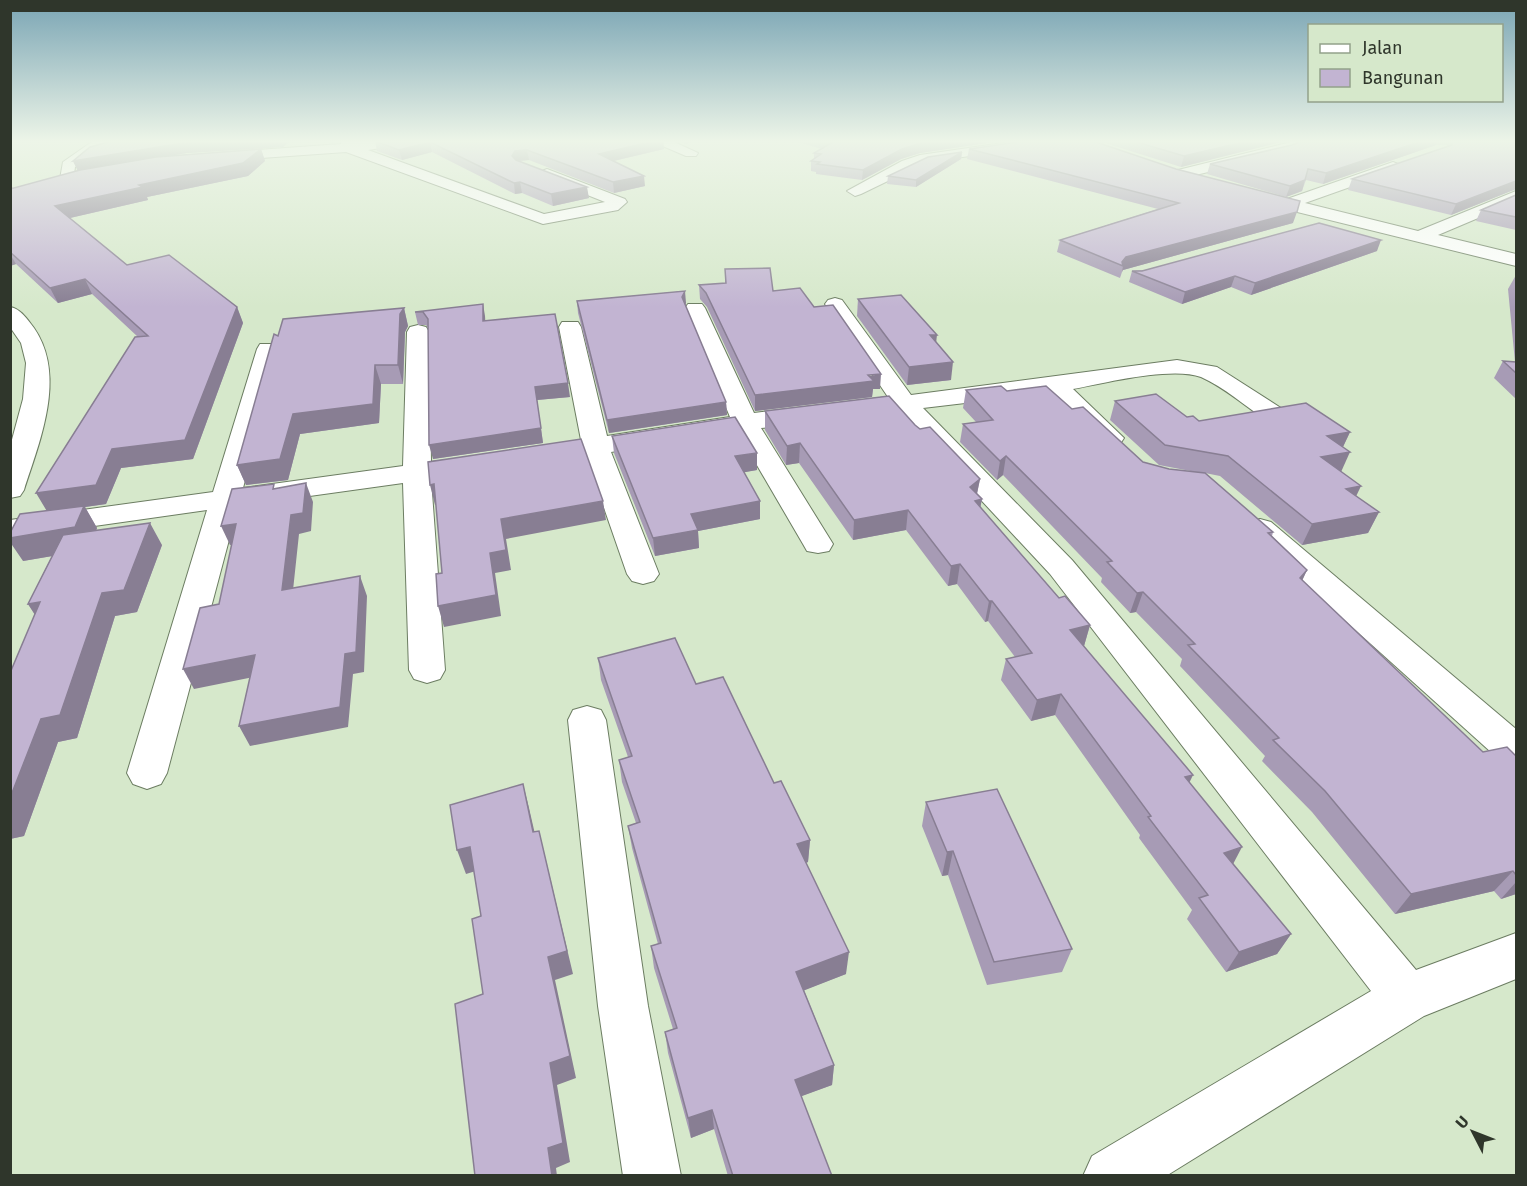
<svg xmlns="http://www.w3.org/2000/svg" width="1527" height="1186" font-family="'Fira Sans',sans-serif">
<rect width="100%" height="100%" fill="#d6e8cb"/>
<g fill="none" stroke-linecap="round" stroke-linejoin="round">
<g stroke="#6c7d62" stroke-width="2">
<g id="street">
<path d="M93,141H110L75,167L73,182H63L60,179L63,162Z"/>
<path d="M341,141H407L400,145L368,150L544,214L605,202L542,177L539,174L542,171L547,169L625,199L627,202L618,210L543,224L346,152L217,161L210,157L217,153L341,144Z"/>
<path d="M651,141H672L698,153L696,156H686Z"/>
<path d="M1017,141H1056L1049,145L927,162L861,194L855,196L847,191L902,161L920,155Z"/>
<path d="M1295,141H1316L1288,153L1179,179L1171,174L1174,171Z"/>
<path d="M1393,162L1398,164L1401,167L1398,170L1305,203L1418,231L1516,191V202L1438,235L1516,254V266L1281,208L1250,199L1248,196L1256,191L1287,199Z"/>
<path d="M835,298L842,300L911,395L1177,360L1217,367L1284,410L1288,415L1284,420L1275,423L1266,420C1245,406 1224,387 1201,377C1172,366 1104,383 1073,389L1124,438L1120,444L1111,446L1102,444L1049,393L923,408L1072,560L1416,970L1516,933V979L1424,1016L1166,1176H1083L1092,1156L1371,991L1050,574L898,411L761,428L833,544L829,551L818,553L807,551L803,544L737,431L611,452L659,574L654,581L643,584L632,581L627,574L586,456L541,463L531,461L527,455L531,449L581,440L559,327L562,322H578L581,327L607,436L730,417L685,308L688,304H702L705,308L754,413L888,397L825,304L828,300Z"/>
<path d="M10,307C21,309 27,319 34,328C67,376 40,440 24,490L20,496L10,498V447L23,399L26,363L21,343L10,327Z"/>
<path d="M418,325L426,327L429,332L431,462L472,457L482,459L486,465L482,471L431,479L445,670L440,679L427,683L414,679L409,670L403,483L238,506L167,773L161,784L147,789L133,784L127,773L207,510L10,538V520L213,492L257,349L260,344H276L279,349L243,488L403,466L407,332L410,327Z"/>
<path d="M1260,519L1271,522L1516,729V766L1502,762L1249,534L1245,528L1249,522Z"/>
<path d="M587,706L601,710L606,720L648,1006L681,1176H623L598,1006L568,720L573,710Z"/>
</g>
</g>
<use href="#street" fill="#fff" fill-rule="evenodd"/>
</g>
<g fill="#a79bb5">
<path d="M112,141H290L283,147L187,153L168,156L261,149L265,161L248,176L147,197L148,200L70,218L127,265L237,307L243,323L193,459L121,468L106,504L85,507L97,528L96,531L162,545L137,612L115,616L77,738L58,742L24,836L10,839V673L35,615L28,604L52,556L23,561L47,511L138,337L92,294L58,303L16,264L10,266V184L13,188L78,171L73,161Z"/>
<path d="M375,141H663L664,149L614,161L645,186L614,193L529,160L518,161L589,198L553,206L522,193L515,194L432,152L402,160L377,151Z"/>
<path d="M794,141H1000L920,153L901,159L862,180L816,174V172L811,171V161L814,159V153L822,149Z"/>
<path d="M1099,141H1285L1181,167Z"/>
<path d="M1302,141H1516V189L1451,215L1348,190L1352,179L1447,147V145H1436L1323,184L1306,180L1302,191L1286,197L1207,174L1210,164L1292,145Z"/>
<path d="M969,149L1293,223L1123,270L1122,272L1120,278L1057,252L1060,240L1158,209L967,159Z"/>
<path d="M962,152L961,159L916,187L887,184L888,176Z"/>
<path d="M1516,195V230L1476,221L1481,210Z"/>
<path d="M1377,251L1251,295L1231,287L1182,304L1129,282L1132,271Z"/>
<path d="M725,269L773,291L814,307L880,389H873L872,397L755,411L707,307L700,299L699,285L725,283Z"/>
<path d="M1516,275V399L1494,378L1503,361L1515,362L1508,289Z"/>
<path d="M685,291V304L726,402L727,415L609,433L578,313L577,301Z"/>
<path d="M858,299L936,342L951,380L907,385L857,316Z"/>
<path d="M404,308L408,326L405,332L403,384H381L379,423L300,434L288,480L246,485L237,465Z"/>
<path d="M415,312L485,316V321L570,397L537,400L543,443L433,459L428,328L426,325H418Z"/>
<path d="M966,390L1007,391L1072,409L1143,462L1169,469L1201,473L1159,465L1110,420L1115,401L1187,417L1199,421L1350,432L1343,447L1341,472L1356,496L1379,512L1368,533L1302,545L1220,476L1205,473L1273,532L1272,536L1307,570L1302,580L1483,752L1516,756V894L1501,899L1494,891L1395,914L1312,812L1262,761L1265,756L1180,666L1182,659L1136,612L1130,613L1101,582L1102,578L1003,475L997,480L960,442L963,424L976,422L963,408Z"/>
<path d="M765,411L915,425L980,479L977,494L982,499L980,507L1059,598L1090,625L1084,646L1189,783L1233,864L1291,934L1277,954L1226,972L1187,919L1192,910L1139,838L1140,835L1055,715L1031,721L1001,680L1006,659L1015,657L988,621L985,622L957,584L948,586L906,530L853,540L799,463L786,465L765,430Z"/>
<path d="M612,436L757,470L744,472L760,519L698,531L699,548L655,556L614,453Z"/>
<path d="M598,658L696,684L774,783L810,840L808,862L806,863L846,974L804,990L834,1065L832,1085L801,1096L832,1176H728L714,1129L691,1138L668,1053L665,1032L673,1029L654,968L651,946L658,944L632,848L628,826L636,823L622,782L619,760L628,757L601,680Z"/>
<path d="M926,802L1072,949L1062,972L987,985L948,875L942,876L922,826Z"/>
</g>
<g fill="#887e93">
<path d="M210,141H290L283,147L187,153L78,171L73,161L183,143Z"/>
<path d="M654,141H663L664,149L600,164L599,154Z"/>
<path d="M684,141H697L684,144Z"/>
<path d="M933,141H1000L920,153L901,159L862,180L863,170L902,149L921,143Z"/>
<path d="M1248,141H1285L1181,167L1184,156Z"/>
<path d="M1422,141H1438L1436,145L1323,184L1326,173Z"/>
<path d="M430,142L432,152L402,160L399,150Z"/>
<path d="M261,149L265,161L248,176L147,197L148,200L61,220L55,206L139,185Z"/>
<path d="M527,150L529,160L516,161L512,156L515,151Z"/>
<path d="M962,152L961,159L916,187V180Z"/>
<path d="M644,176L645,186L614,193L613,182Z"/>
<path d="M1305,180L1302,191L1286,197L1290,186Z"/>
<path d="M1516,181V189L1451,215L1456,204Z"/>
<path d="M520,182L522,193L515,194L514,183Z"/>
<path d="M587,187L589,198L553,206L551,194Z"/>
<path d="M1297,212L1293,223L1123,270L1122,272L1123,266L1122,262L1126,257Z"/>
<path d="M1381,240L1377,251L1251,295L1255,283Z"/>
<path d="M10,254L16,264L10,266Z"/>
<path d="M1235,276L1231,287L1182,304L1185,292Z"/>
<path d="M85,279L92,294L58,303L50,288Z"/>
<path d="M685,291L686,303L683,309L682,297Z"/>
<path d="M483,304L485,316L486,333L483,321Z"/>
<path d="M237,307L243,323L193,459L121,468L106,504L85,507L97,528L88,550L23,561L10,542V538L48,513L36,493L112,449Z"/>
<path d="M404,308L408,326L405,332L403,384L398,365L400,314Z"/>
<path d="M930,335H937L935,352Z"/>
<path d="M953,362L951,380L907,385L909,367Z"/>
<path d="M375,365L381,384L379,423L300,434L288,480L246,485L237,465L293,414Z"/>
<path d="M881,374L880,389H873L872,397L755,411V395Z"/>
<path d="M568,383L570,397L537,400L543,443L433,459L429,445L535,387Z"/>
<path d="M726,402L727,415L609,433L607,420Z"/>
<path d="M1350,432L1341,451L1327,436Z"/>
<path d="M800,443L799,463L786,465L787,446Z"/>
<path d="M1350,452L1341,472L1321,457Z"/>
<path d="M757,453V470L735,474V456Z"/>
<path d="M1006,456L1003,475L997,480L1000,461Z"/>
<path d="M980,479L976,498L970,487Z"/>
<path d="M306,483L313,502L311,531L299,534L291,609L282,590L291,515Z"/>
<path d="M434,484L440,504L435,505L430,485Z"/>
<path d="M1361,486L1351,507L1346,489Z"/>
<path d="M982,499L978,519L975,501Z"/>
<path d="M603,501L606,520L506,539L511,570L495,573L501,616L444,627L438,606L501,519Z"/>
<path d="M760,501V519L698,531L699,548L655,556L653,538L691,514Z"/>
<path d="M908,510L906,530L853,540L854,520Z"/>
<path d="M1379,512L1368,533L1302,545L1312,524Z"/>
<path d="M150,523L162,545L137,612L115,616L77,738L58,742L24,836L10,839V798L41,719L102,593Z"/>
<path d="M236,524L244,543L230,545L221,526Z"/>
<path d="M960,564L957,584L948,586L951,566Z"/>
<path d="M1307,570L1298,590L1300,578Z"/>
<path d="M360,576L367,596L364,672L353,674L348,727L250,746L239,726L345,654Z"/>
<path d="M1143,592L1136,612L1130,613L1137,593Z"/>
<path d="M989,601H992L988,621L985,622Z"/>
<path d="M40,602L43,627L28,604Z"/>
<path d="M1090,625L1084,646L1070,630Z"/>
<path d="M255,655L264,675L194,689L183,669Z"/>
<path d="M1061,694L1055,715L1031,721L1037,700Z"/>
<path d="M1193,775L1183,796L1185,777Z"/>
<path d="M523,784L529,808L540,856L533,832Z"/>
<path d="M539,831L573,974L555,980L576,1078L557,1085L570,1162L556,1168L557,1176H552L548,1148L550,1063L548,957Z"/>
<path d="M810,840L808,862L796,866L797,844Z"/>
<path d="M470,847L479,870L466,874L457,850Z"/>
<path d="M1242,847L1231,868L1224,853Z"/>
<path d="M953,851L948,875L942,876L947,852Z"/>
<path d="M1513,871L1494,891L1395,914L1411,894Z"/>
<path d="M1516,882V894L1501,899Z"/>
<path d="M1291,934L1277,954L1226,972L1239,952Z"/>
<path d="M849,952L846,974L795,994L796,972Z"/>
<path d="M834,1065L832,1085L794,1099L795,1080Z"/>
<path d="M712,1110L714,1129L691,1138L688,1118Z"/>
</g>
<g fill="#c2b4d2" stroke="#887e93" stroke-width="1.5">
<path d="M112,141H210L183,143L73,161L90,147Z"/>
<path d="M375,141H654L599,154L644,176L613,182L527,150L515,151L512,156L516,160L587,187L551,194L520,182L514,183L430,142L399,150Z"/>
<path d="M830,141H933L921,143L902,149L863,170L817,164L820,162L811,161L821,154L814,153L833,142Z"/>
<path d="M1024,141H1093L1176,169L1300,201L1297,212L1126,257L1122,262L1123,266L1060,240L1179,203L969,149Z"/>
<path d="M1133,141H1248L1184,156Z"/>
<path d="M1302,141H1422L1326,173L1308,169L1305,180L1290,186L1210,164L1292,145Z"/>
<path d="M1452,141H1510L1516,143V181L1456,204L1352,179L1452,145Z"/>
<path d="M261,149L243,163L139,185L143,187L55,206L127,265L169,255L237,307L185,440L112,449L96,485L36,493L135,337L148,336L85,279L50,288L10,252V189L80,170L156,157Z"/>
<path d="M962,152L916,180L888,176L928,157Z"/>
<path d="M1516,195V217L1481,210Z"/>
<path d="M1319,223L1381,240L1255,283L1235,276L1185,292L1132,271H1142Z"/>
<path d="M770,268L773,291L800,288L814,307L833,305L881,374L868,375L874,381L755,395L706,293L699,285L726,283L725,269Z"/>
<path d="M685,291L682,297L726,402L607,420L577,301Z"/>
<path d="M901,295L937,335H930L953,362L909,367L858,299Z"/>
<path d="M483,304V321L555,314L568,383L535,387L541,428L429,445L428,319L423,312H415Z"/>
<path d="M404,308L400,314L398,365H375L373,404L293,414L280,459L237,465L274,334L278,336L283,319Z"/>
<path d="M1503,361L1516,362V373Z"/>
<path d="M1001,386L1007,391L1046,386L1072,409L1083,407L1143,462L1169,469L1205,473L1273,532L1268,533L1307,570L1300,578L1483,752L1507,747L1516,756V875L1513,871L1411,894L1325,791L1273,740L1279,738L1188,645L1195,644L1143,592L1137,593L1107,562L1112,561L1006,456L1000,461L963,424L993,420L966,390Z"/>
<path d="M1156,394L1187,417L1193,416L1199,421L1306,403L1350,432L1327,436L1350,452L1321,457L1361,486L1346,489L1379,512L1312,524L1228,456L1165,445L1115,401Z"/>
<path d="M889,396L915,425L920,429L930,427L980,479L970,487L982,499L975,501L1059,598L1065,596L1090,625L1070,630L1193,775L1185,777L1242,847L1224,853L1291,934L1239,952L1199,898L1208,895L1148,817L1151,816L1061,694L1037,700L1006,659L1032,653L992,601H989L960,564L951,566L908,510L854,520L800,443L787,446L765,411Z"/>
<path d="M735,417L757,453L735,456L760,501L691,514L698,530L653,538L612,436Z"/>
<path d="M581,439L603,501L501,519L506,550L490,553L496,595L438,606L436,574L442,573L434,484L430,485L428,462Z"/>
<path d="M306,483L303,513L291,515L282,590L360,576L356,652L345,654L340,707L239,726L255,655L183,669L200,608L219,604L236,524L221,526L232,489L274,484L273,489Z"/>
<path d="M84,506L75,527L10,538V533L20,514Z"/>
<path d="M150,523L124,590L102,593L60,715L41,719L10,798V673L40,602L28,604L63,535Z"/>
<path d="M675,638L696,684L723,677L774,783L781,781L810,840L797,844L849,952L796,972L834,1065L795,1080L832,1176H733L712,1110L688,1118L665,1032L677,1028L651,946L661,943L628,826L640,822L619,760L632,756L598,658Z"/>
<path d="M523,784L533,832L539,831L567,951L548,957L570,1056L550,1063L563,1143L548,1148L552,1176H475L455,1004L483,994L472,919L481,916L470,847L457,850L450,805Z"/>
<path d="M997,789L1072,949L994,962L953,851L947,852L926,802Z"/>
</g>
<linearGradient id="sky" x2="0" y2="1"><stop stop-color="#7aa5b4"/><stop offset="0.46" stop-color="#edf5e8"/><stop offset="1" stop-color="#edf5e8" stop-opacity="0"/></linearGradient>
<rect width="1527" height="307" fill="url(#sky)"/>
<rect width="1527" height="1186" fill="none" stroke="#2f362b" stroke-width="24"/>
<rect x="1308" y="24" width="195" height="78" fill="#d6e8cb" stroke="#93a18b" stroke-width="1.5"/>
<rect x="1320" y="44" width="30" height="9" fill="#ffffff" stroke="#93a18b" stroke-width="1.5"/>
<text x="1362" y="54" font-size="18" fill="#2f362b">Jalan</text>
<rect x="1320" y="69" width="30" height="18" fill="#c2b4d2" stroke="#93a18b" stroke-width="1.5"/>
<text x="1362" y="84" font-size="18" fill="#2f362b">Bangunan</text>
<g transform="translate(1473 1132) rotate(312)" stroke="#d6e8cb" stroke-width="4.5" paint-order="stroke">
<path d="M0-4.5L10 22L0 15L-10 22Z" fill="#2f362b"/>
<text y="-9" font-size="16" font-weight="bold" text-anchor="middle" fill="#2f362b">U</text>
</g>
</svg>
